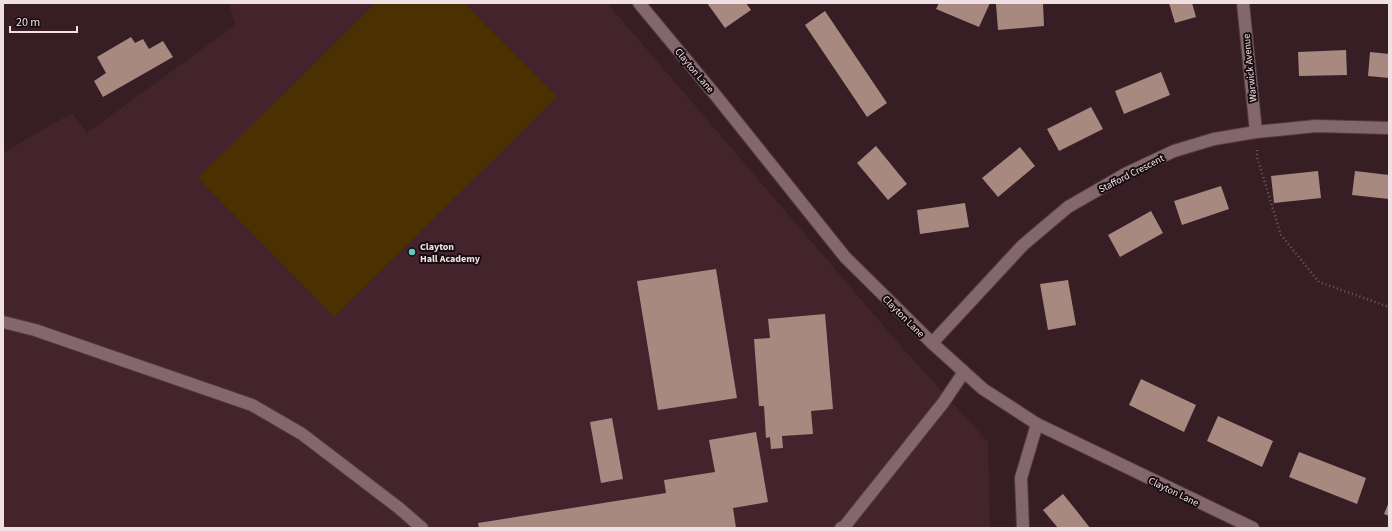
<svg xmlns="http://www.w3.org/2000/svg" width="1392" height="531" font-family="'Source Sans 3',sans-serif">
<rect width="100%" height="100%" fill="#371e24"/>
<path fill="#44242c" d="M229,3H607L906,352L988,442L990,528H3V153L72,113L87,133L235,25Z"/>
<path fill="#4b3002" d="M376,3H464L557,97L334,317L198,178Z"/>
<g fill="#a78980">
<path d="M707,3H746L751,10L725,28Z"/>
<path d="M939,3H990L979,27L936,9Z"/>
<path d="M1005,3H1043L1044,26L998,30L996,4Z"/>
<path d="M1169,3H1192L1196,17L1175,23Z"/>
<path d="M825,11L887,103L867,117L805,25Z"/>
<path d="M131,37L135,43L143,39L149,49L163,41L173,57L103,97L94,81L106,73L97,57Z"/>
<path d="M1346,50L1347,75L1299,76L1298,52Z"/>
<path d="M1370,52L1389,54V78L1368,76Z"/>
<path d="M1161,72L1170,95L1124,114L1115,91Z"/>
<path d="M1091,107L1103,129L1059,151L1047,129Z"/>
<path d="M876,146L907,184L888,200L857,163Z"/>
<path d="M1020,147L1035,166L998,197L982,178Z"/>
<path d="M1318,171L1321,198L1274,203L1271,176Z"/>
<path d="M1355,171L1389,175V199L1352,195Z"/>
<path d="M1221,186L1229,209L1182,225L1174,201Z"/>
<path d="M965,203L969,227L920,234L917,210Z"/>
<path d="M1151,211L1163,233L1120,257L1108,235Z"/>
<path d="M716,269L737,398L658,410L637,281Z"/>
<path d="M1068,280L1076,325L1048,330L1040,284Z"/>
<path d="M825,314L833,409L811,411L813,434L782,436L783,448L771,449L770,437L766,438L764,406H759L754,339L770,338L768,319Z"/>
<path d="M1141,379L1196,405L1184,432L1129,405Z"/>
<path d="M1218,416L1273,441L1262,467L1207,441Z"/>
<path d="M612,418L623,479L601,483L590,422Z"/>
<path d="M756,432L768,502L733,508L736,528H479L478,523L666,493L664,480L715,472L709,440Z"/>
<path d="M1299,452L1366,478L1357,504L1289,477Z"/>
<path d="M1063,494L1076,510L1090,528H1058L1043,510Z"/>
<path d="M1389,502V516L1384,514Z"/>
</g>
<g fill="none" stroke-linecap="round" stroke-linejoin="round">
<g stroke="#503c41" stroke-width="14">
<g id="minor">
<path d="M639,3L717,97L845,257L932,343L983,389L1037,424L1253,528"/>
<path d="M1243,3L1256,132"/>
<path d="M3,322L35,330L252,405L302,434L399,508L422,528"/>
<path d="M932,343L1023,245L1068,207L1127,173L1174,151L1214,139L1256,132L1316,126L1389,128"/>
<path d="M841,528L844,527L943,403L964,372"/>
<path d="M1023,528L1021,478L1037,424"/>
</g>
</g>
<path stroke="#725c61" stroke-width="2.5" stroke-dasharray="1 3" stroke-linecap="butt" d="M1257,150V157L1281,235L1319,282L1389,307"/>
<use href="#minor" stroke="#84676d" stroke-width="12"/>
</g>
<circle fill="#5eceb8" stroke="#170c0f" stroke-width="1.5" cx="412" cy="252" r="4"/>
<g text-anchor="middle" stroke-width="4" stroke-linejoin="round" paint-order="stroke">
<g font-size="10" fill="#f1e0e3" stroke="#170c0f">
<text transform="translate(1249 68) rotate(-96)" y="4">Warwick Avenue</text>
<text transform="translate(695 70) rotate(50)" y="4">Clayton Lane</text>
<text transform="translate(1131 173) rotate(-27)" y="4">Stafford Crescent</text>
<text transform="translate(904 316) rotate(45)" y="4">Clayton Lane</text>
<text transform="translate(1174 491) rotate(26)" y="4">Clayton Lane</text>
</g>
<g font-size="10" font-weight="bold" fill="#f1e0e3" stroke="#170c0f" text-anchor="start">
<text x="420" y="250">Clayton<tspan x="420" dy="12">Hall Academy</tspan></text>
</g>
</g>
<rect width="1392" height="531" fill="none" stroke="#f1e0e3" stroke-width="8"/>
<path d="M10 26v6h67v-6" fill="none" stroke="#f1e0e3" stroke-width="2"/>
<text x="16" y="26" font-size="12" fill="#f1e0e3" stroke="#170c0f" stroke-width="3" paint-order="stroke">20 m</text>
</svg>
